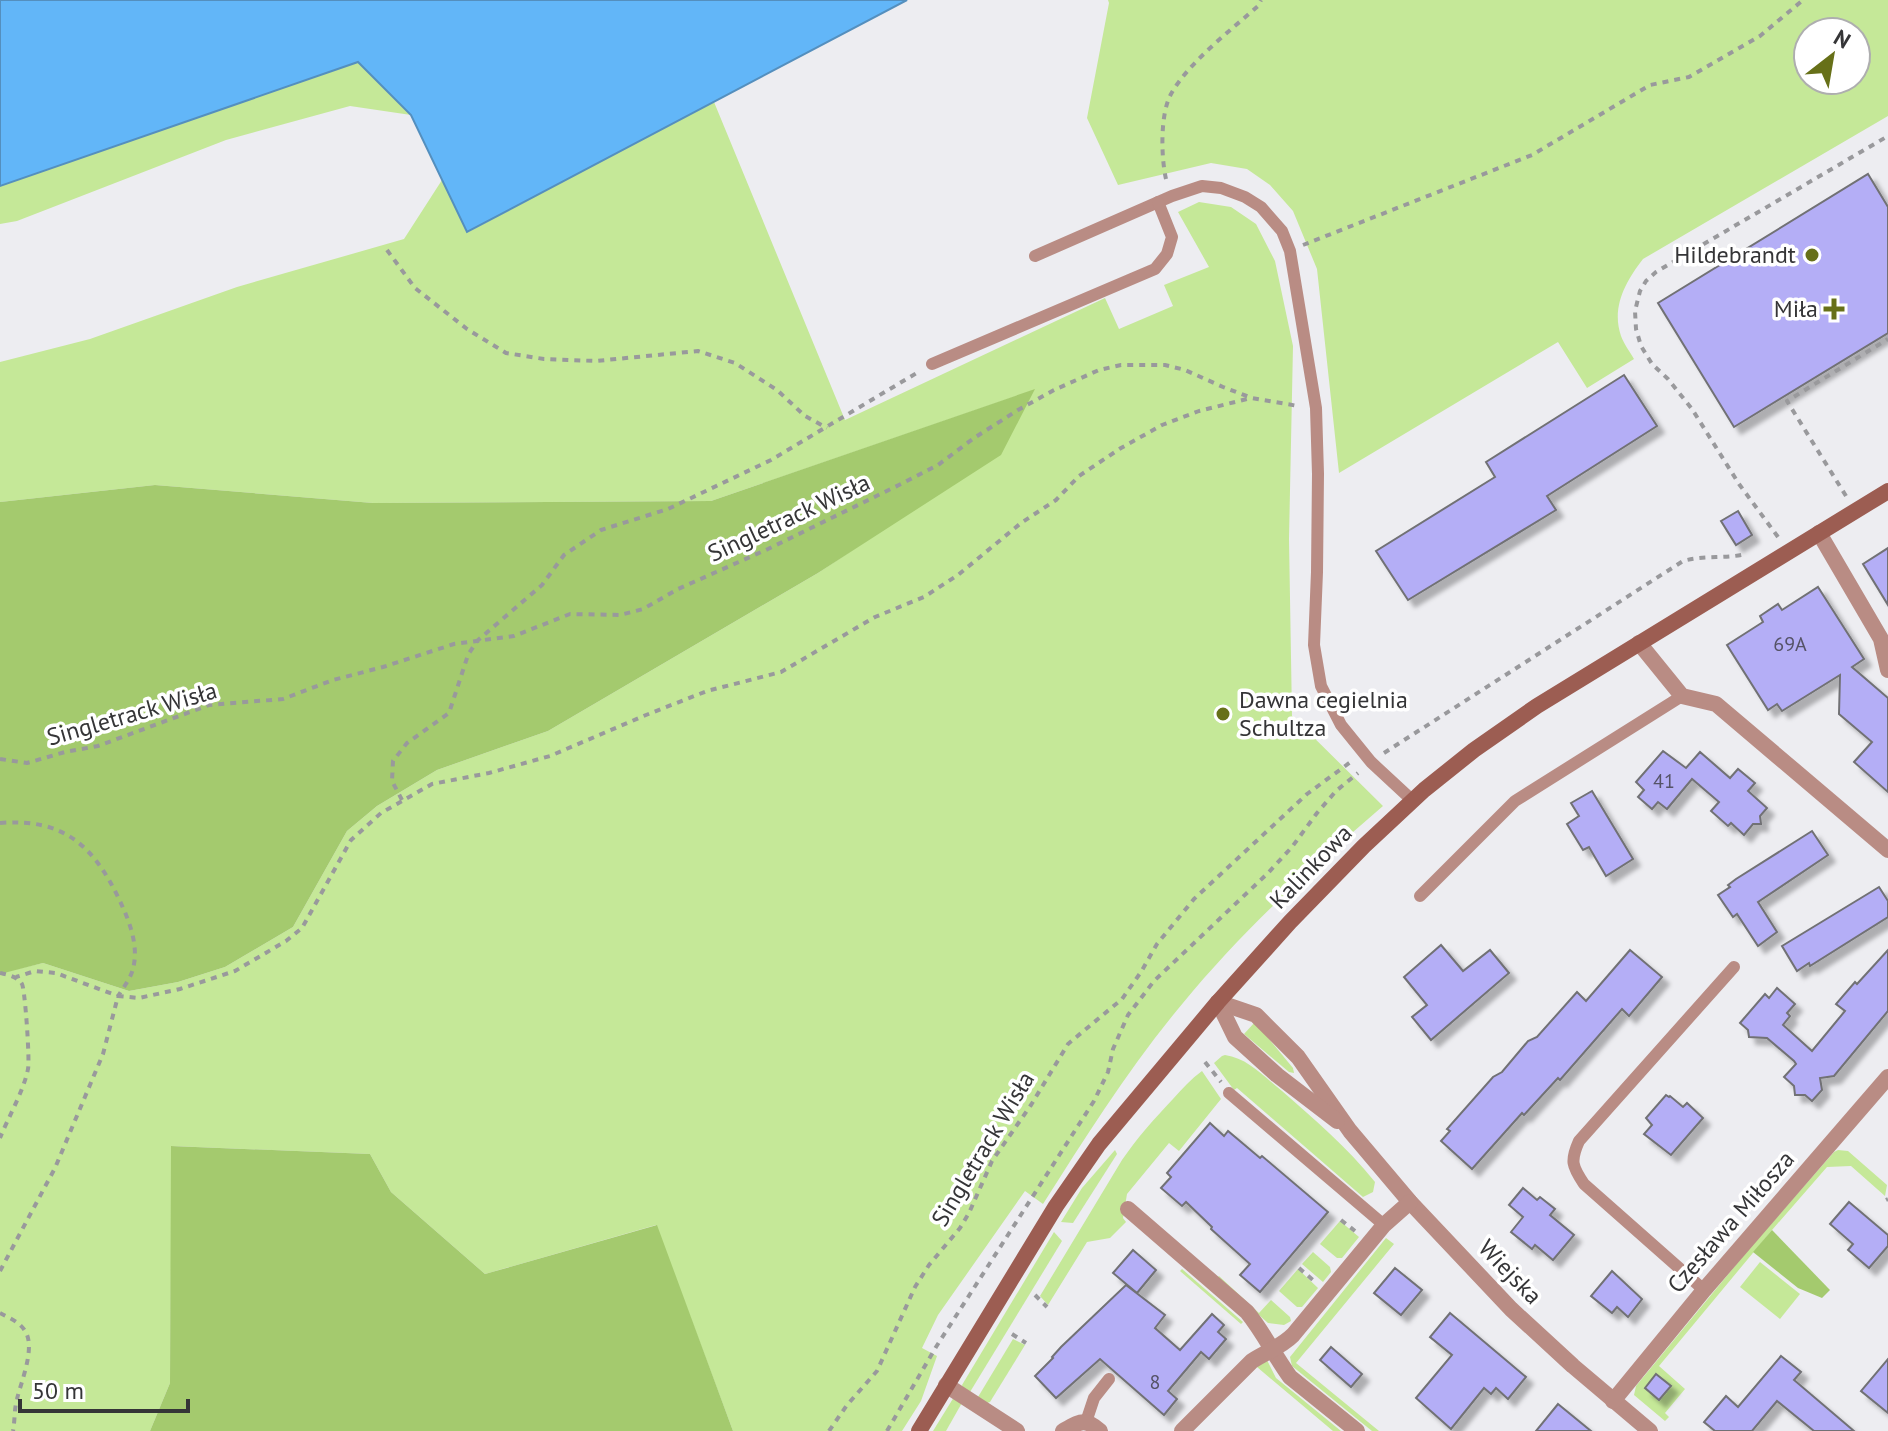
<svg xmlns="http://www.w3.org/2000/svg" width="1888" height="1431" font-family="'PT Sans',sans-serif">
<defs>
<filter id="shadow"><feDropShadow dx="7" dy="7" stdDeviation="2" flood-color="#0004"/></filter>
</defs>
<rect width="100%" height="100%" fill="#ededf1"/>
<g fill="#c5e898" fill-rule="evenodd">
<path d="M1108,0H1888V116L1643,259C1626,281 1611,307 1621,336C1624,344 1630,352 1634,359L1587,388L1558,342L1339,473L1317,269L1293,211L1270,185L1247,169L1211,163L1118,185L1087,118L1109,3ZM1856,32V80H1808V32Z"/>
<path d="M358,62L411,115L350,106L226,140L17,221L0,224V186Z"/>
<path d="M714,102L845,420L1105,298L1119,329L1173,306L1164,285L1209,267L1178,212L1199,202L1231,207L1256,224L1275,261L1293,346L1289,539L1292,716L1383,806C1312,867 1242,931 1183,1003C1130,1066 1087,1135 1043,1204L1025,1191L938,1315L922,1348L937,1356L921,1401L902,1431H733L656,1225L485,1274L391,1192L370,1154L172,1146L170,1383L150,1431H0V973L43,963L129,991L178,982L225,967L293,927L347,831L377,806L437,770L548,731L818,573L898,520L1034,390L711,501L373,503L155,485L0,502V362L90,339L237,287L404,239L442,180L468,232Z"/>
<path d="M1255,1022L1293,1068L1294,1073L1289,1072L1244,1034Z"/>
<path d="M1225,1055C1248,1058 1264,1077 1282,1091C1315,1120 1347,1147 1375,1182L1373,1192L1363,1197L1237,1088L1234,1090L1214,1063L1222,1056Z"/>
<path d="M1202,1071L1221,1099L1179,1151L1169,1143L1127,1194L1123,1218L1126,1222L1110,1238L1087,1242L1048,1305L1040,1296L1122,1160C1137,1138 1154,1119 1173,1099C1182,1089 1191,1079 1202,1071Z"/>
<path d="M1115,1150L1117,1154L1073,1223L1061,1222L1082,1188Z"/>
<path d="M1838,1150L1848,1151L1887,1185L1885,1196L1851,1166L1827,1167L1772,1230L1659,1366L1685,1389L1665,1413L1669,1417L1665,1421L1634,1395L1636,1386L1754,1243L1834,1152Z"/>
<path d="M1340,1221L1359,1237L1342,1258H1337L1320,1244Z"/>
<path d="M1054,1232L1062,1241L970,1392L963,1388L962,1385Z"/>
<path d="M1386,1238L1394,1244L1296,1363L1379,1431H1372L1292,1366L1290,1357Z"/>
<path d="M1313,1252L1330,1267L1331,1272L1323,1282L1302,1264Z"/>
<path d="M1760,1262L1800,1294L1780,1319L1740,1287Z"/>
<path d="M1182,1269L1243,1322L1241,1324L1180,1271Z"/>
<path d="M1298,1269L1318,1288L1302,1307H1297L1279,1291Z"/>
<path d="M1219,1276L1259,1313L1271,1300L1290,1317L1291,1321L1284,1325L1268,1323L1217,1278Z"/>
<path d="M1013,1339L1025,1345L990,1402L987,1403L978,1397Z"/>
<path d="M1267,1360L1276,1378L1341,1431H1333L1257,1367Z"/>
<path d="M954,1397L963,1401L946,1431H933Z"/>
</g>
<g fill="#a4ca6e">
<path d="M1035,389L1001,455L818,573L548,731L437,770L377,806L347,831L293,927L225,967L178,982L129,991L43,963L0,974V502L155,485L373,503L711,501Z"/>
<path d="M171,1146L370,1154L391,1192L485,1274L657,1225L733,1431H150L170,1383Z"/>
<path d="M1772,1230L1830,1290L1822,1298L1798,1288L1753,1252Z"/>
</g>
<path fill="#62b6f8" stroke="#548fbe" stroke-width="2" d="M0,0H907L467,232L411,115L358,62L0,186Z"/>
<g fill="#b4aef6" stroke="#717174" stroke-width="2" filter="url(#shadow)">
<path d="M1868,174L1888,207V333L1734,427L1658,303Z"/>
<path d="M1624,375L1657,426L1547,496L1556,510L1408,600L1376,551L1495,477L1486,462Z"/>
<path d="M1738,511L1752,535L1736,545L1721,521Z"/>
<path d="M1888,548V605L1863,564Z"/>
<path d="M1818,587L1864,659L1852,667L1888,698V792L1854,762L1872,742L1839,714L1840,675L1782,711L1777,704L1768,710L1727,645L1763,622L1760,616L1778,604L1782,610Z"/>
<path d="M1663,751L1686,768L1700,752L1730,778L1738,769L1755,783L1748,791L1767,808L1760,816L1761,824H1753L1744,835L1731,823L1728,826L1711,811L1719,802L1692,779L1667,809L1658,802L1652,809L1638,797L1644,790L1636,782Z"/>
<path d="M1592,791L1633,859L1606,876L1589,847L1583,850L1567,824L1579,816L1571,803Z"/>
<path d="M1812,831L1828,855L1758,902L1777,932L1758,946L1737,914L1733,917L1718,895L1730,887L1728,885L1736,879Z"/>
<path d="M1879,887L1888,901V917L1810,966L1809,963L1797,971L1782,946Z"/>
<path d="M1441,945L1463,971L1490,950L1509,973L1431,1040L1412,1017L1427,1005L1404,977Z"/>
<path d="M1630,950L1662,977L1629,1016L1622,1009L1560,1080L1558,1078L1524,1115L1522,1113L1472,1169L1441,1141L1450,1131L1447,1129L1493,1077L1502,1072L1528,1041L1537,1037L1577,992L1586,1001Z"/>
<path d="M1888,950V1011L1834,1076L1820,1078L1822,1090L1812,1101L1805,1095H1795L1794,1086L1784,1077L1796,1064L1794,1061L1767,1038L1749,1037L1748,1030L1740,1023L1765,994L1769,998L1777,988L1795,1004L1787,1013L1790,1016L1783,1025L1812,1051L1845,1011L1836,1004L1855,982L1857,984Z"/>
<path d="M1666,1095L1669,1097L1670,1096L1683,1107L1687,1103L1703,1118L1671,1155L1644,1134L1652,1125L1646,1118Z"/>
<path d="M1210,1123L1224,1136L1228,1131L1260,1158L1262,1156L1328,1212L1260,1292L1240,1275L1250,1264L1211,1229L1212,1227L1186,1202L1182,1206L1161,1188L1171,1177L1167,1173Z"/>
<path d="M1523,1188L1537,1200L1540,1197L1555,1209L1550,1215L1574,1235L1553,1260L1535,1245L1532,1249L1511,1232L1523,1217L1509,1205Z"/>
<path d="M1849,1202L1888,1235V1246L1869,1268L1848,1250L1853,1244L1830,1224Z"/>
<path d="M1133,1250L1156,1270L1137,1293L1113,1273Z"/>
<path d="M1395,1268L1422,1290L1401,1315L1374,1293Z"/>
<path d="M1612,1271L1642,1299L1628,1317L1617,1307L1612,1313L1591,1296Z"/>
<path d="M1126,1285L1165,1315L1155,1328L1180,1350L1212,1314L1224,1325L1218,1332L1226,1339L1209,1359L1201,1352L1168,1391L1177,1399L1164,1415L1100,1359L1056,1398L1035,1376L1053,1358L1052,1357L1061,1347Z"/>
<path d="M1450,1313L1526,1377L1508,1399L1496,1388L1491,1394L1484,1388L1451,1429L1416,1398L1452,1355L1430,1337Z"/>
<path d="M1331,1347L1362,1374L1351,1387L1320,1360Z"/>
<path d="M1781,1356L1801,1372L1794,1380L1854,1431H1814L1777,1401L1752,1431H1715L1704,1422L1726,1396L1738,1407Z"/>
<path d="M1888,1359V1413L1861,1391Z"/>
<path d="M1656,1374L1671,1386L1659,1400L1645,1388Z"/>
<path d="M1558,1404L1591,1431H1536Z"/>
</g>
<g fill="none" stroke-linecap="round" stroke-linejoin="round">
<g stroke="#99999c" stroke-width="4" stroke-dasharray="6 6" stroke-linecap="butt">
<path d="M1166,179C1161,157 1160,114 1171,94C1189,62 1230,31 1258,6L1261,0"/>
<path d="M1303,245L1532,155L1650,85L1689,77L1760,36L1803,0"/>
<path d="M387,250L415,288L467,329L506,353L544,359L596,361L698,351L735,363L777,390L805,416L827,428"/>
<path d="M1846,496L1787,401L1888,339"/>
<path d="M1778,537L1739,484L1692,409L1668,379L1652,364L1641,346L1636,329L1635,311L1640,291L1646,281L1656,272L1888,136"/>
<path d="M1384,753L1683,561C1704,555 1725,559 1746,554"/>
<path d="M0,759L27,763L65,752L98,746L209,705L283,699L333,680L383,667L454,644L514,636L570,614L620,615L643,609L678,589L768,549L901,484L938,465L974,438L1018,410L1054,390L1099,370L1121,365H1165L1185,370L1223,387L1252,398L1298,406"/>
<path d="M402,800L392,781L393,761L407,743L449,713L468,655L477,641L542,585L564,555L601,530L668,509L771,460L920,371"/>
<path d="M0,823C63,818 93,845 119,899C128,918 138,942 134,964C133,975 124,987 118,996L56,973L35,971L16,977"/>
<path d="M0,973C8,975 17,976 22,984C25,989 30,1061 28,1069C24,1090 8,1118 0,1138"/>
<path d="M1205,1062L1221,1082"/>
<path d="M1886,1200L1888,1199"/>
<path d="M1341,1220L1355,1231"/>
<path d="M1299,1268L1314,1281"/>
<path d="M0,1271L55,1168L103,1054L118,996L139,998L180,989L235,971L286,941L302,928L351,840L381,813L432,784L489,773L550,756L646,715L707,691L781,672L875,617L924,597L958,575L1021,523L1056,500L1079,476L1121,448L1162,425L1199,411L1251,398"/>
<path d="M1035,1295L1047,1307"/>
<path d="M0,1313C9,1318 20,1322 25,1331C36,1347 21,1382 17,1399C14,1410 15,1421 13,1431"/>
<path d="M1012,1334L1026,1343"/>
<path d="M829,1431L847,1405L877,1371L915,1287L929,1265L960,1228L969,1213L992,1161L1031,1105L1068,1044L1122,999L1141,972L1157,944L1194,899L1307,794L1352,761"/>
<path d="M887,1431L936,1347L1094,1101L1108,1072L1113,1049L1128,1015L1154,981L1268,873L1292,847L1317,813L1336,791L1358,773"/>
</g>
<g stroke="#b98c84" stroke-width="12">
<path d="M1035,256L1172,196L1202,186L1221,188L1245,197L1261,207L1282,231L1290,251L1316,408L1318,474L1317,572L1314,645L1321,686L1341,725L1371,762L1413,801"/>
<path d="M932,364L1155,269L1167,254L1172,237L1158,202"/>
<path d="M1420,896L1515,801L1682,696"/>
<path d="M1229,1093L1384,1225"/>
<path d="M1704,1290L1584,1184C1572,1166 1570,1161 1579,1141L1734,967"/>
<path d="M1086,1422L1094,1398L1109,1379"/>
</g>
<g stroke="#b98c84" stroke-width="16">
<path d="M1819,533L1881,639L1888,670"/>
<path d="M1639,643L1682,696L1716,704L1888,850"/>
<path d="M1218,1002L1256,1015L1298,1057L1350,1131L1410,1202L1511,1309L1573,1366L1650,1431"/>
<path d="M1218,1002L1235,1037L1277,1075L1337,1121"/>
<path d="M1128,1209L1247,1312C1264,1333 1274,1355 1290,1377L1357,1431"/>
<path d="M946,1385L1017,1431"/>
<path d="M1613,1401L1704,1290L1888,1077"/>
<path d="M1063,1431C1080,1422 1084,1417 1100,1431"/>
<path d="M1182,1431L1252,1361C1266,1352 1281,1347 1293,1335L1384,1225L1410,1202"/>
</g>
<path stroke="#9c5d52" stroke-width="16" d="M919,1431L1056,1206L1099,1144L1218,1002L1290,922L1364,846L1424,790L1474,750L1537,706L1888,491"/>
</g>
<g fill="#677018" stroke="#fff" stroke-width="3">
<circle cx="1812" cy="255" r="8"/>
<path d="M1830 297h8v8h8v8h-8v8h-8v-8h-8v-8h8z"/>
<circle cx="1223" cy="714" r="8"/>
</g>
<g text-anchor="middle" stroke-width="7" stroke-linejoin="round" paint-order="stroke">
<g font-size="20" fill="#555367">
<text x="1790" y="651">69A</text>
<text x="1664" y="788">41</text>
<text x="1155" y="1389">8</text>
</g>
<g font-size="24" fill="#353537" stroke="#fff" text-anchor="end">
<text x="1796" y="263">Hildebrandt</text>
<text x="1818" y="317">Miła</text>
<text x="1239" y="708" text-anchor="start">Dawna cegielnia<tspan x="1239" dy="28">Schultza</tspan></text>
</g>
<g font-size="24" fill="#353537" stroke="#fff">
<text transform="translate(789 518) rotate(-25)" y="8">Singletrack Wisła</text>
<text transform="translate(132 714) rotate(-16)" y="8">Singletrack Wisła</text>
<text transform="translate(1311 867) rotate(-46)" y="8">Kalinkowa</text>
<text transform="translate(983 1149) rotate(-59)" y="8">Singletrack Wisła</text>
<text transform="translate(1731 1222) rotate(-49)" y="8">Czesława Miłosza</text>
<text transform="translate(1510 1272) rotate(46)" y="8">Wiejska</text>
</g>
</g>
<g transform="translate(1832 56) rotate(31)"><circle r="38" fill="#ffffff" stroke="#aeaeaf" stroke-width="2"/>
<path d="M0-6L14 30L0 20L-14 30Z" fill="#677018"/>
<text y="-12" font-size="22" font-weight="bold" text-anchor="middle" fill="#353537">N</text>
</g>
<path d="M20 1399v12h168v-12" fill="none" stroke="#353537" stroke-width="4"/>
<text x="32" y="1399" font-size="24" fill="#353537" stroke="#ffffff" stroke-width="6" paint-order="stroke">50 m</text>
</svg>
